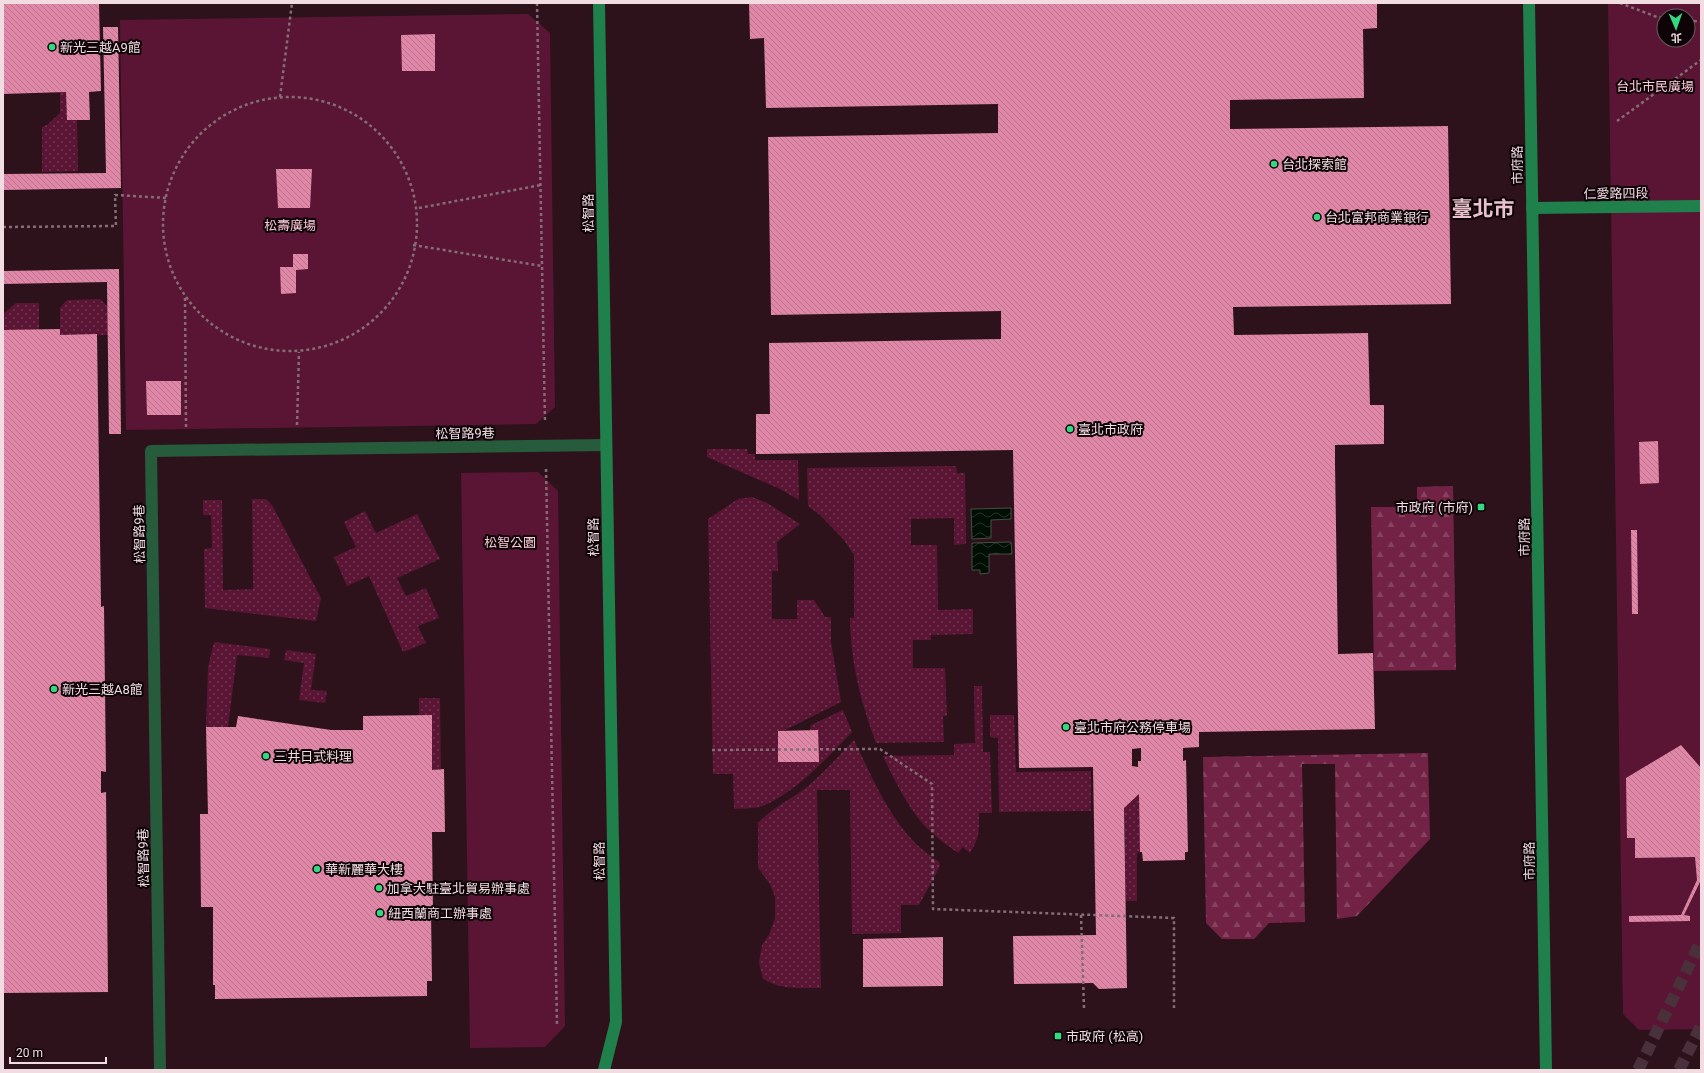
<svg xmlns="http://www.w3.org/2000/svg" width="1704" height="1073" font-family="Roboto,'Noto Sans TC',sans-serif">
<defs>
<pattern id="grass-dots" width="8" height="8" patternUnits="userSpaceOnUse"><rect width="8" height="8" fill="#5a1534"/><path d="M2 2h.1M6 6h.1" fill="none" stroke="#723651" stroke-width="1.8" stroke-linecap="round"/></pattern>
<pattern id="forest-firs" width="22" height="20" patternUnits="userSpaceOnUse"><rect width="22" height="20" fill="#722345"/><path d="M5 1l3.5 6h-7zM16 11l3.5 6h-7z" fill="#874260"/></pattern>
<pattern id="water-waves" width="16" height="10" patternUnits="userSpaceOnUse"><rect width="16" height="10" fill="#000f03"/><path d="M0 5q4-4 8 0t8 0" fill="none" stroke="#263127"/></pattern>
<pattern id="building-back-hatch" width="6" height="6" patternUnits="userSpaceOnUse"><rect width="6" height="6" fill="#e086a7"/><path d="M-1 5l2 2M0 0l6 6M5-1l2 2" fill="none" stroke="#ba758e"/></pattern>
</defs>
<rect width="100%" height="100%" fill="#2d121c"/>
<g fill="url(#grass-dots)">
<path d="M60,92H66L67,120H77L78,171L42,172V127L47,125L60,113Z"/>
<path d="M100,299L108,307V335H60V308L67,300Z"/>
<path d="M16,303H39V330H3V314Z"/>
<path d="M707,449H747L748,454H755V460H798L799,500L780,489L707,457Z"/>
<path d="M956,466L957,473H965L966,544L954,545V518L911,519V545H937L938,610L973,609V634L931,635V640H913V668H945L947,716H943L944,742L876,743C860,699 851,664 850,618H854V555L844,540L820,515L808,506L807,468Z"/>
<path d="M752,497L767,503L800,524L777,542L778,571H772V619H797V600H814L825,617H831V642L841,702L783,731H778V762H818L810,730L811,725L843,710L852,732C827,758 798,790 765,805C755,809 744,808 734,809L733,774H713L708,519L738,499Z"/>
<path d="M252,499H266L272,505L321,598L316,621L205,608L204,549L212,548L211,515H203V500H222L223,590L253,589Z"/>
<path d="M365,511L376,533L417,514L440,559L397,578L406,596L426,588L439,618L418,626L426,643L403,652L369,576L347,586L334,557L356,547L344,522Z"/>
<path d="M214,642L270,649L269,658L237,655L228,727H206L208,667Z"/>
<path d="M286,650L316,654L311,690L327,691L325,703L299,700L304,663L284,660Z"/>
<path d="M974,686H982L983,752H990L992,813H979C979,830 980,837 970,853L963,847L958,853C949,846 939,840 931,832C910,813 895,781 883,756L954,755V744L975,743Z"/>
<path d="M419,698H440L441,769L432,770V715H419Z"/>
<path d="M990,715H1014L1016,772L1091,771V811L999,812L998,738L990,737Z"/>
<path d="M854,740C871,775 887,814 915,843C922,850 931,856 939,862L940,866L919,905H901V933L852,934L850,790H817L821,988C801,988 781,990 763,979L759,962L762,945L769,935L775,918V897L770,884L758,868V823C773,807 787,802 803,790C822,775 838,757 854,740Z"/>
<path d="M1139,794L1140,852L1137,853V901H1126L1124,808Z"/>
</g>
<g fill="url(#forest-firs)">
<path d="M1453,486L1456,670L1374,671L1371,507H1417V487Z"/>
<path d="M1428,753L1430,839L1357,916L1337,919L1335,764H1302L1305,922L1269,923L1254,939H1222L1206,923L1203,757Z"/>
</g>
<g fill="#5a1534" fill-rule="evenodd">
<path d="M1608,3H1701V1029L1639,1030L1623,1014ZM1664,16H1688V40H1664Z"/>
<path d="M528,14L550,33L555,407L536,424L126,430L120,20Z"/>
<path d="M538,472L558,491L565,1026L545,1047L470,1048L461,473Z"/>
</g>
<g fill="url(#water-waves)" stroke="#484c46">
<path d="M1011,508V519L991,520V538L972,539L971,509Z"/>
<path d="M1011,542L1012,554H989V573L980,574V570H972V543Z"/>
</g>
<g fill="url(#building-back-hatch)" fill-rule="evenodd">
<path d="M3,3H99L101,91L89,92L90,120H67L66,92L3,94Z"/>
<path d="M749,3H1377V28L1363,29L1364,98L1230,100V129L1448,126L1451,304L1233,307L1234,335L1368,333L1370,405H1384V444L1335,445V463L1338,654L1373,653L1375,729L1199,732V747L1183,748V761L1186,760L1188,852H1185V860L1143,861L1142,852H1140L1139,794L1124,808L1127,988L1099,989L1093,983L1014,984L1013,936L1096,935L1093,767L1019,768L1013,450L756,454V414H770L769,343L1001,339V311L771,315L768,137L998,133V104L766,108L764,38L750,39ZM1141,748V761H1138V767L1132,766V749Z"/>
<path d="M103,27H118L121,188L3,190V174L106,173Z"/>
<path d="M435,34V71H402L401,35Z"/>
<path d="M276,169H312L310,208H278Z"/>
<path d="M293,254H308V269L296,270V293L281,294L280,267H293Z"/>
<path d="M119,269L121,434H109L107,282L3,284V271Z"/>
<path d="M60,329V335L97,334L101,607L104,606L106,772L101,771V793L106,792L108,992L3,993V330Z"/>
<path d="M146,381H181V415H147Z"/>
<path d="M1658,441L1659,483L1640,484L1639,442Z"/>
<path d="M1631,530H1637L1638,614H1632Z"/>
<path d="M432,715V770L444,769L445,832H432L433,912H431L432,981H427V996L215,999V985H213V907H201L200,814H208L206,727H236L238,716L331,730H363V716Z"/>
<path d="M818,730L819,762H778V731Z"/>
<path d="M1681,745L1701,768V882H1700L1684,915L1690,916V921L1629,922V916L1681,915L1697,880L1695,857L1635,858V838H1627L1626,778Z"/>
<path d="M943,937V986L863,987V939Z"/>
</g>
<g fill="none" stroke-linecap="round" stroke-linejoin="round">
<path stroke="#4a303a" stroke-width="12" stroke-dasharray="12 6" stroke-linecap="butt" d="M1638,1070L1701,941"/>
<path stroke="#4a303a" stroke-width="12" stroke-dasharray="12 6" stroke-linecap="butt" d="M1679,1070L1701,1026"/>
<g stroke="#856d75" stroke-width="2.5" stroke-dasharray="3 3" stroke-linecap="butt">
<path d="M537,3L545,422"/>
<path d="M1620,3L1657,17L1664,18"/>
<path d="M1688,20L1701,22"/>
<path d="M280,97L292,3"/>
<circle cx="290" cy="224" r="127"/>
<path d="M1617,121L1701,60"/>
<path d="M419,208L541,185"/>
<path d="M3,227L116,226L115,195L167,198"/>
<path d="M413,245L542,266"/>
<path d="M185,298L186,427"/>
<path d="M297,425L299,352"/>
<path d="M546,469L557,1024"/>
<path d="M712,750L880,749L932,784L933,909L1174,918V1008"/>
<path d="M1081,915L1084,1008"/>
</g>
<path stroke="#265c3b" stroke-width="12" d="M160,1070L151,451L606,445"/>
<g stroke="#20804c" stroke-width="12">
<path d="M599,3L616,1022L604,1070"/>
<path d="M1529,3L1546,1070"/>
<path d="M1532,208L1701,206"/>
</g>
</g>
<g fill="#34d881" stroke="#0e0407" stroke-width="1.5">
<circle cx="52" cy="47" r="4"/>
<circle cx="1274" cy="164" r="4"/>
<circle cx="1317" cy="217" r="4"/>
<circle cx="1070" cy="429" r="4"/>
<rect x="1477" y="503" width="8" height="8" rx="2"/>
<circle cx="54" cy="689" r="4"/>
<circle cx="1066" cy="727" r="4"/>
<circle cx="266" cy="756" r="4"/>
<circle cx="317" cy="869" r="4"/>
<circle cx="379" cy="888" r="4"/>
<circle cx="380" cy="913" r="4"/>
<rect x="1054" y="1032" width="8" height="8" rx="2"/>
</g>
<g text-anchor="middle" stroke-width="4" stroke-linejoin="round" paint-order="stroke">
<g font-size="13" fill="#f1dce2" stroke="#0e0407" text-anchor="start">
<text x="60" y="52">新光三越A9館</text>
<text x="1282" y="169">台北探索館</text>
<text x="1325" y="222">台北富邦商業銀行</text>
<text x="1078" y="434">臺北市政府</text>
<text x="1473" y="512" text-anchor="end">市政府 (市府)</text>
<text x="62" y="694">新光三越A8館</text>
<text x="1074" y="732">臺北市府公務停車場</text>
<text x="274" y="761">三井日式料理</text>
<text x="325" y="874">華新麗華大樓</text>
<text x="387" y="893">加拿大駐臺北貿易辦事處</text>
<text x="388" y="918">紐西蘭商工辦事處</text>
<text x="1066" y="1041">市政府 (松高)</text>
</g>
<g font-size="13" fill="#fbcada" stroke="#0e0407">
<text x="1655" y="91">台北市民廣場</text>
<text x="290" y="230">松壽廣場</text>
<text x="510" y="547">松智公園</text>
</g>
<g font-size="13" fill="#f1dce2" stroke="#0e0407">
<text transform="translate(1517 165) rotate(-91)" y="5">市府路</text>
<text transform="translate(1616 193) rotate(-1)" y="5">仁愛路四段</text>
<text transform="translate(588 213) rotate(-91)" y="5">松智路</text>
<text transform="translate(465 433) rotate(-1)" y="5">松智路9巷</text>
<text transform="translate(139 534) rotate(-91)" y="5">松智路9巷</text>
<text transform="translate(593 537) rotate(-91)" y="5">松智路</text>
<text transform="translate(1524 537) rotate(-91)" y="5">市府路</text>
<text transform="translate(143 858) rotate(-91)" y="5">松智路9巷</text>
<text transform="translate(599 861) rotate(-91)" y="5">松智路</text>
<text transform="translate(1529 861) rotate(-91)" y="5">市府路</text>
</g>
<g font-size="21" font-weight="bold" fill="#e8c1cd" stroke="#0e0407">
<text x="1483" y="216">臺北市</text>
</g>
</g>
<rect width="1704" height="1073" fill="none" stroke="#f1dce2" stroke-width="8"/>
<g transform="translate(1676 28) rotate(178)"><circle r="19" fill="#0e0407" stroke="#695a5f"/>
<path d="M0-3L7 15L0 10L-7 15Z" fill="#34d881"/>
<text y="-6" font-size="11" font-weight="bold" text-anchor="middle" fill="#f1dce2">北</text>
</g>
<path d="M10 1057v6h96v-6" fill="none" stroke="#f1dce2" stroke-width="2"/>
<text x="16" y="1057" font-size="12" fill="#f1dce2" stroke="#0e0407" stroke-width="3" paint-order="stroke">20 m</text>
</svg>
